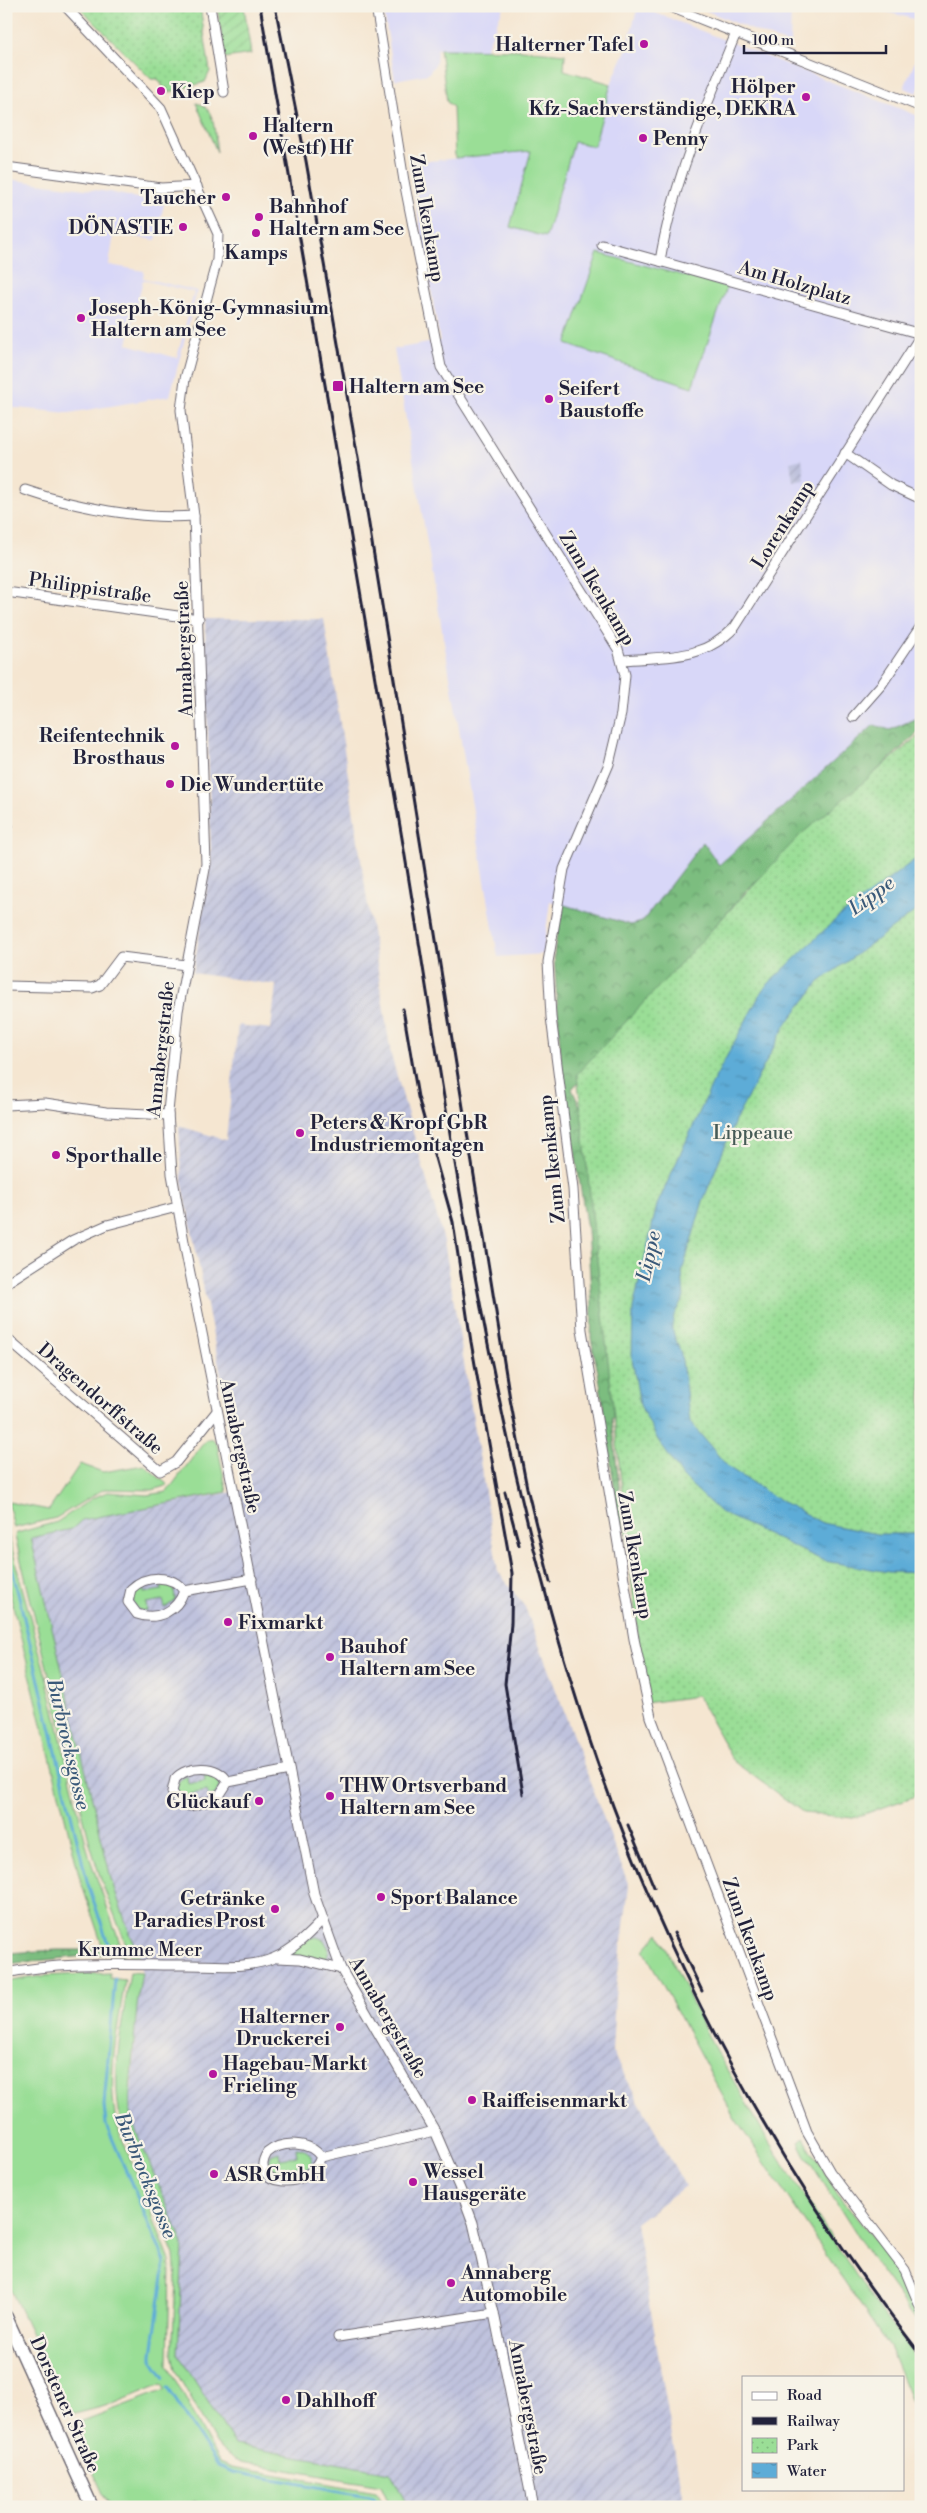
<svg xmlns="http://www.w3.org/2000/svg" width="927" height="2513" font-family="'Libre Bodoni',serif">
<defs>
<pattern id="industrial-furrows" width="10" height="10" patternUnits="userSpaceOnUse" patternTransform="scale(1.25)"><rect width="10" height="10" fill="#bfc2dd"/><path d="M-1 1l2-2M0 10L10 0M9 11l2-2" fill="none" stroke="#a4a6bf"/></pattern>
<pattern id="forest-crowns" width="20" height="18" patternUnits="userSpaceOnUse" patternTransform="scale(1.25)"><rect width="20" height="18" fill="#7bbd7f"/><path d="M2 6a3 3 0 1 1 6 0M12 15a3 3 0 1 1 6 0" fill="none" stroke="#649969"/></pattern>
<pattern id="park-dots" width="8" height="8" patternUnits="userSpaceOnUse" patternTransform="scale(1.25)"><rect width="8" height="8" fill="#9ade96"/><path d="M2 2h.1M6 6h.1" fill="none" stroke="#84be82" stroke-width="1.8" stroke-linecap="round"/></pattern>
<pattern id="garden-furrows" width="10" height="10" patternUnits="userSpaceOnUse" patternTransform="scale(1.25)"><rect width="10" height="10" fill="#9ade96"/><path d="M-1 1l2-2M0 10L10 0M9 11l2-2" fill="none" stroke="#84be82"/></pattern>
<pattern id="water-ripples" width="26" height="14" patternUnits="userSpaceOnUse" patternTransform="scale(1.25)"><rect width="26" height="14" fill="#5dacd7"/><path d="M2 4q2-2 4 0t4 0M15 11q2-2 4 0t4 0" fill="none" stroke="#4c8cb0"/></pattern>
</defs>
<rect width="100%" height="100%" fill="#f7f3e8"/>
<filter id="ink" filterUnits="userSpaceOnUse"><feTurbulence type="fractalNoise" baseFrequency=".02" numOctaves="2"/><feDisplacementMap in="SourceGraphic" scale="10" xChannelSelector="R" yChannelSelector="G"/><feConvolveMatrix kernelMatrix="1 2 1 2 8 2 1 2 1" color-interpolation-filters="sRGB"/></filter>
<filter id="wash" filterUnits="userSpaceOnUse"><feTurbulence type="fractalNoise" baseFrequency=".0096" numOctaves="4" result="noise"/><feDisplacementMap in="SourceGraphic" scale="20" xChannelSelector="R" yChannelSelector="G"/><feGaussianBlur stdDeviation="1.12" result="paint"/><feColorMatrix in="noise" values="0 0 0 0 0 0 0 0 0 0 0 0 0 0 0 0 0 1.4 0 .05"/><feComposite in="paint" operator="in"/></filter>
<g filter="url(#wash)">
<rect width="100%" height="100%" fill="#f5e6d1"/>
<g fill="#d8d7f8" fill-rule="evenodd">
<path d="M383,6H504L486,49H437L436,63L428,74L395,80Z"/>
<path d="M638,6L921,117V716L890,730L874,725L719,865L703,842L642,922L632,925L550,901L543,954L498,957L394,349L440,341L409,163L531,151L510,227L546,237L574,142L593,146L611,84L626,50Z"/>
<path d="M695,6H791L790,45L760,33Z"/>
<path d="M865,6H921V21Z"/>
<path d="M921,47V85L917,93L904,88Z"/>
<path d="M6,179L109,192L164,204L156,240L114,234L109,265L144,271L143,278L197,291L170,396L69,413L6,407ZM143,280L194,292L177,358L127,344Z"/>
</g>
<g fill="url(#industrial-furrows)">
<path d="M802,459L805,480L793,482L790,462Z"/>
<path d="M205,619H324L391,1055L444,1241L498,1571L525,1607L629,1886L615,1997L612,2052L685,2186L636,2223L684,2507H408L390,2473L235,2445L178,2354L183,2244L131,2119L130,2108L138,1997L142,1973L139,1955L127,1926L111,1879L31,1538L72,1529L81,1520L244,1490L182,1181L179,1126L226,1140L238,1025L271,1029L276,985L193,973L211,861Z"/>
</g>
<g fill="#9ade96" stroke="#5e8068">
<path d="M440,49L522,50L565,54L564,70L611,84L594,146L574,142L546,237L510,227L531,151L455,158L453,107L447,102Z"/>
<path d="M196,103C217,106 214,136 217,152Z"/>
<path d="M598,253L727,287L692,387L566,344Z"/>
<path d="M212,1438L217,1444L227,1492L82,1520L72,1529L31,1538L111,1879L127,1926L139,1955H130L102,1883L90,1844L15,1536L17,1533L57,1522L93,1498L107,1492L147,1495L167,1492L205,1441Z"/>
<path d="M80,1464L103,1472L144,1465L168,1485L153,1490L104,1489L56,1518L14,1528L8,1502L49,1510Z"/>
<path d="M6,1527L46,1676L89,1856L124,1955L105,1954L80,1879L6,1577Z"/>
<path d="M161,1583L174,1587L175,1600L165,1608L163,1600L146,1603L147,1611L139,1610C130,1601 130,1592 143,1586L144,1593L162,1590Z"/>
<path d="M204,1773L215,1775C223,1784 219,1793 209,1798L207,1791L190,1794L191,1801H183C174,1791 173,1782 187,1776L188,1784L205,1781Z"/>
<path d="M659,1933L711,2042L769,2142L867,2292L921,2364V2437L910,2397L890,2349L734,2117L644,1950Z"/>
<path d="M317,1937L324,1940L329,1949L327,1957L318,1959L287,1955L310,1938Z"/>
<path d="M130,1972L142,1973C136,2003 135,2034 132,2065C131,2083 128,2101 131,2119L183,2244L178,2354L235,2445L391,2473L408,2507H391L381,2486L241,2462L232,2458L217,2445L175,2370L172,2354L176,2281L174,2255L121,2122C110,2074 123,2020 130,1972Z"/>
<path d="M110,1973V1978L125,1980C118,2027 106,2078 117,2125L170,2261L168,2366L219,2462L232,2467L376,2492L383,2507H372L367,2501L362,2507H203L195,2501L182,2507H109L72,2425L165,2390L162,2384L113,2404L71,2415L6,2280V1982L41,1976Z"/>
<path d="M804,2138L840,2198L888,2255L921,2322V2327L876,2265L805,2154L799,2142Z"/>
<path d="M296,2148L304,2149L311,2155C313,2165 309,2169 301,2173L299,2166L282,2169L283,2176H275L270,2172L268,2166L271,2155L279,2152L280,2159L297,2156Z"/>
</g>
<g fill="url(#forest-crowns)" stroke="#4e705d">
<path d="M921,716V730L747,890L572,1089L589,1126L638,1392L612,1419L623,1524L620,1530L600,1383L591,1338L592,1307L587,1230L561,1062L554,955L561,904L631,925L642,922L703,842L719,865L874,725L890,730Z"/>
<path d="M57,1950H103L105,1954L6,1964V1953Z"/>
</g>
<g fill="url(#park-dots)" stroke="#5e8068">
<path d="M78,6H200L210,71L205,82L167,93L158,79H151Z"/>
<path d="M921,734V1794L853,1818L804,1813L733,1761L698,1696L645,1703L577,1074L799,836Z"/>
</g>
<path fill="url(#garden-furrows)" stroke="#5e8068" d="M217,6H244L251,54L225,58Z"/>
<path fill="url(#water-ripples)" stroke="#406789" d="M921,855V907L819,982L786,1024L735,1121L703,1201L682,1272L684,1297L674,1315L672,1329L681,1354L690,1422L728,1467L774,1497L822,1523L877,1534H921V1573L889,1572L824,1561L720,1512L683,1477L658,1440L640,1405L632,1358L633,1308L657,1205L715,1078L763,989L836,919Z"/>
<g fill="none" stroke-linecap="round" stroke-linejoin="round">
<g stroke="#5dacd7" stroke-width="3">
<path d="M6,1543L87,1881L110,1950"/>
<path d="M115,1979L104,2105L106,2124L165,2262L152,2354V2359L164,2378"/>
<path d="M168,2388L218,2466L233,2472L369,2496L373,2498L378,2507"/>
</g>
</g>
</g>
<g filter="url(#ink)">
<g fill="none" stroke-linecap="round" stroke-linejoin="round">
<g stroke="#6c6770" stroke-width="11">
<g id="street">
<path d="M65,6L161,108L218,234L217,260L185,379L181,410L194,516L206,864L178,1011L168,1112L172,1174L186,1253L314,1894L341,1969L435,2131L463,2196L473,2223L494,2313L533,2507"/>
<path d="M210,6L224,92"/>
<path d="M376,6L404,181L441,367L618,649L625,675L621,714L609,764L564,869L548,962L551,1017L573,1189L582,1330L634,1639L651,1717L807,2132L830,2172L905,2270L921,2309"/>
<path d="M668,6L921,107"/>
<path d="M6,167L161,188L197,186"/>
<path d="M602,245L921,334"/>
<path d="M660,261C673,182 706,107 736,33"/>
<path d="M845,453L891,485L921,499"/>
<path d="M25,490C74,507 142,520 194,516"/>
<path d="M6,592L199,619"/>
<path d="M623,660C666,656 703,661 735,627L921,335"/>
<path d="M853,717L882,684L921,626"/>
<path d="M6,827L8,826"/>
<path d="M6,986L92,988L100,985L121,957L186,965"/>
<path d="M6,1105L45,1103L106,1112L168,1115"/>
<path d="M6,1283L73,1240L107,1225L177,1207"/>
<path d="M6,1338L160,1471L176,1462L217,1411"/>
<path d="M184,1591C177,1611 158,1621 137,1614L128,1602L131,1589C146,1575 172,1574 184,1591L252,1579"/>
<path d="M228,1782L217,1799L191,1806L181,1804L172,1792L175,1779C187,1765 219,1764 228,1782L289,1770"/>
<path d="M277,1958L300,1959L341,1969"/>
<path d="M6,1973C66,1961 127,1965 188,1965C216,1965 248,1969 274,1958C293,1950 308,1935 322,1920"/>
<path d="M321,2157C310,2141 282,2140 267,2153C247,2186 308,2193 321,2157L435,2131"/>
<path d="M338,2337L494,2313"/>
</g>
</g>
<g stroke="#6c6770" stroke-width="15">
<path id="secondary" d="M6,2317L92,2507"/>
</g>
<use href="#street" stroke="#fff" stroke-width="9"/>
<use href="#secondary" stroke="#fff" stroke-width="12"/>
<g stroke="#22223b" stroke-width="3">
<path d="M260,6C307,288 358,568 404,850C453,1147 493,1448 588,1735C662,1958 777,2171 921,2355"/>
<path d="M275,6L306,161L362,481L510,1399L527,1488L550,1582"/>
<path d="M403,1009L418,1097L453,1222L471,1342L512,1573L511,1624L505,1684L523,1794"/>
<path d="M505,1492L519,1545"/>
<path d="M628,1825L654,1887"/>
<path d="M674,1933L702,1991"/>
</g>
</g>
</g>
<g fill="#b5179e" stroke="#f7f3e8" stroke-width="2">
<circle cx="644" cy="44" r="5"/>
<circle cx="161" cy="91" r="5"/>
<circle cx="806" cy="97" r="5"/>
<circle cx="253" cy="136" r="5"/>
<circle cx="643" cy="138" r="5"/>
<circle cx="226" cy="197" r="5"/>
<circle cx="259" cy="217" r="5"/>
<circle cx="183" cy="227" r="5"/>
<circle cx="256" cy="233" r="5"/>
<circle cx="81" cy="318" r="5"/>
<rect x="332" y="380" width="12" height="12" rx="2.5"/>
<circle cx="549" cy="399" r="5"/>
<circle cx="175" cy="746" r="5"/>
<circle cx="170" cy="784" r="5"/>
<circle cx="300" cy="1133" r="5"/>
<circle cx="56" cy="1155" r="5"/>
<circle cx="228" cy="1622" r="5"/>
<circle cx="330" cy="1657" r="5"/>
<circle cx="330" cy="1796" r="5"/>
<circle cx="259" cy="1801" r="5"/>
<circle cx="381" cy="1897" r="5"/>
<circle cx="275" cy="1909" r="5"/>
<circle cx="340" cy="2027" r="5"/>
<circle cx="213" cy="2074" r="5"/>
<circle cx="472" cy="2100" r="5"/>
<circle cx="214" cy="2174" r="5"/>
<circle cx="413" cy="2182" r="5"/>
<circle cx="451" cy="2283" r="5"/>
<circle cx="286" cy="2400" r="5"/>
</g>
<g text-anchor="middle" stroke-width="4.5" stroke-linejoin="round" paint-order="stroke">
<g font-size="19" font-weight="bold" fill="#22223b" stroke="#f7f3e8" text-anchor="start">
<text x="634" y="51" text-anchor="end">Halterner Tafel</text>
<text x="796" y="93" text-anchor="end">Hölper<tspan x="796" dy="22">Kfz-Sachverständige, DEKRA</tspan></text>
<text x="171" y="98">Kiep</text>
<text x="263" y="132">Haltern<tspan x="263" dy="22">(Westf) Hf</tspan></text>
<text x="653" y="145">Penny</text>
<text x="216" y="204" text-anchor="end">Taucher</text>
<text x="269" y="213">Bahnhof<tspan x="269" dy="22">Haltern am See</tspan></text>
<text x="173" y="234" text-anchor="end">DÖNASTIE</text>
<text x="256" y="259" text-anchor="middle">Kamps</text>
<text x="91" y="314">Joseph-König-Gymnasium<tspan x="91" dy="22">Haltern am See</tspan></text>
<text x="349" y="393">Haltern am See</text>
<text x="559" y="395">Seifert<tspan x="559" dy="22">Baustoffe</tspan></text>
<text x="165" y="742" text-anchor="end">Reifentechnik<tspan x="165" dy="22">Brosthaus</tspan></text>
<text x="180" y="791">Die Wundertüte</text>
<text x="310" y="1129">Peters &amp; Kropf GbR<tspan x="310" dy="22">Industriemontagen</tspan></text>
<text x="66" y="1162">Sporthalle</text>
<text x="238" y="1629">Fixmarkt</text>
<text x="340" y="1653">Bauhof<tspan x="340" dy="22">Haltern am See</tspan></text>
<text x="340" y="1792">THW Ortsverband<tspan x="340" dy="22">Haltern am See</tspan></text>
<text x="249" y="1808" text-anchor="end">Glückauf</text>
<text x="391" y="1904">Sport Balance</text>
<text x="265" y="1905" text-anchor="end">Getränke<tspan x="265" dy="22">Paradies Prost</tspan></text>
<text x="330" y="2023" text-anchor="end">Halterner<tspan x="330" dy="22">Druckerei</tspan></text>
<text x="223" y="2070">Hagebau-Markt<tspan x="223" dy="22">Frieling</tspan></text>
<text x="482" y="2107">Raiffeisenmarkt</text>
<text x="423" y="2178">Wessel<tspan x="423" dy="22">Hausgeräte</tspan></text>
<text x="224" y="2181">ASR GmbH</text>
<text x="461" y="2279">Annaberg<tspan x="461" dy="22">Automobile</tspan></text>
<text x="296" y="2407">Dahlhoff</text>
</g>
<g font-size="19" fill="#22223b" stroke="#f7f3e8">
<text transform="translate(428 218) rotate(80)" y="7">Zum Ikenkamp</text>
<text transform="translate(795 282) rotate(16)" y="7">Am Holzplatz</text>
<text transform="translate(782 524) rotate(-58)" y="7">Lorenkamp</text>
<text transform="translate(90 587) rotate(8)" y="7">Philippistraße</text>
<text transform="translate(598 588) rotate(59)" y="7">Zum Ikenkamp</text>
<text transform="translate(183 649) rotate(-92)" y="7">Annabergstraße</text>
<text transform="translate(160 1049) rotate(-84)" y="7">Annabergstraße</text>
<text transform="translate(551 1159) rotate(-96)" y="7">Zum Ikenkamp</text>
<text transform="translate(101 1398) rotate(41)" y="7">Dragendorffstraße</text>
<text transform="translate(241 1446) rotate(78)" y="7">Annabergstraße</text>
<text transform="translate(636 1555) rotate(80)" y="7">Zum Ikenkamp</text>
<text transform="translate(751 1939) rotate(70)" y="7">Zum Ikenkamp</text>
<text x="140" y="1956">Krumme Meer</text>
<text transform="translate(389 2017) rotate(60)" y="7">Annabergstraße</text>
<text transform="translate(66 2404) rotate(66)" y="7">Dorstener Straße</text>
<text transform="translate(529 2407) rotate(79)" y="7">Annabergstraße</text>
</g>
<g font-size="19" fill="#465a56" stroke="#f7f3e8">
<text x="753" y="1139">Lippeaue</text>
</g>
<g font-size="20" font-style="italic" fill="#3a5979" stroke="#f7f3e8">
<text transform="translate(871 895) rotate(-36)" y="7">Lippe</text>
<text transform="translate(648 1256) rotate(-78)" y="7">Lippe</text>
<text transform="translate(69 1744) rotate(77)" y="7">Burbrocksgosse</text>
<text transform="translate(146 2175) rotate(68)" y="7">Burbrocksgosse</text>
</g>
</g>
<rect width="927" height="2513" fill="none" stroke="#f7f3e8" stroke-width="25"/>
<rect x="742" y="2376" width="162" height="115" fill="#f7f3e8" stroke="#a29fa3"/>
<rect x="752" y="2392" width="25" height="8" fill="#ffffff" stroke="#a29fa3"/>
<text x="787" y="2400" font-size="15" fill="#22223b">Road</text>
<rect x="752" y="2417" width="25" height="8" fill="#22223b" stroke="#a29fa3"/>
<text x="787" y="2426" font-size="15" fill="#22223b">Railway</text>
<rect x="752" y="2438" width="25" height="15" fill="url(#park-dots)" stroke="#a29fa3"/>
<text x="787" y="2450" font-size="15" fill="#22223b">Park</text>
<rect x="752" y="2463" width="25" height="15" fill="url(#water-ripples)" stroke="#a29fa3"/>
<text x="787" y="2476" font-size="15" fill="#22223b">Water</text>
<path d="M744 45v8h142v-8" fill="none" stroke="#22223b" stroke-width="2.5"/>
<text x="752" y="45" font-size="15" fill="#22223b" stroke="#f7f3e8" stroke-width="4" paint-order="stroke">100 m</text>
</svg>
